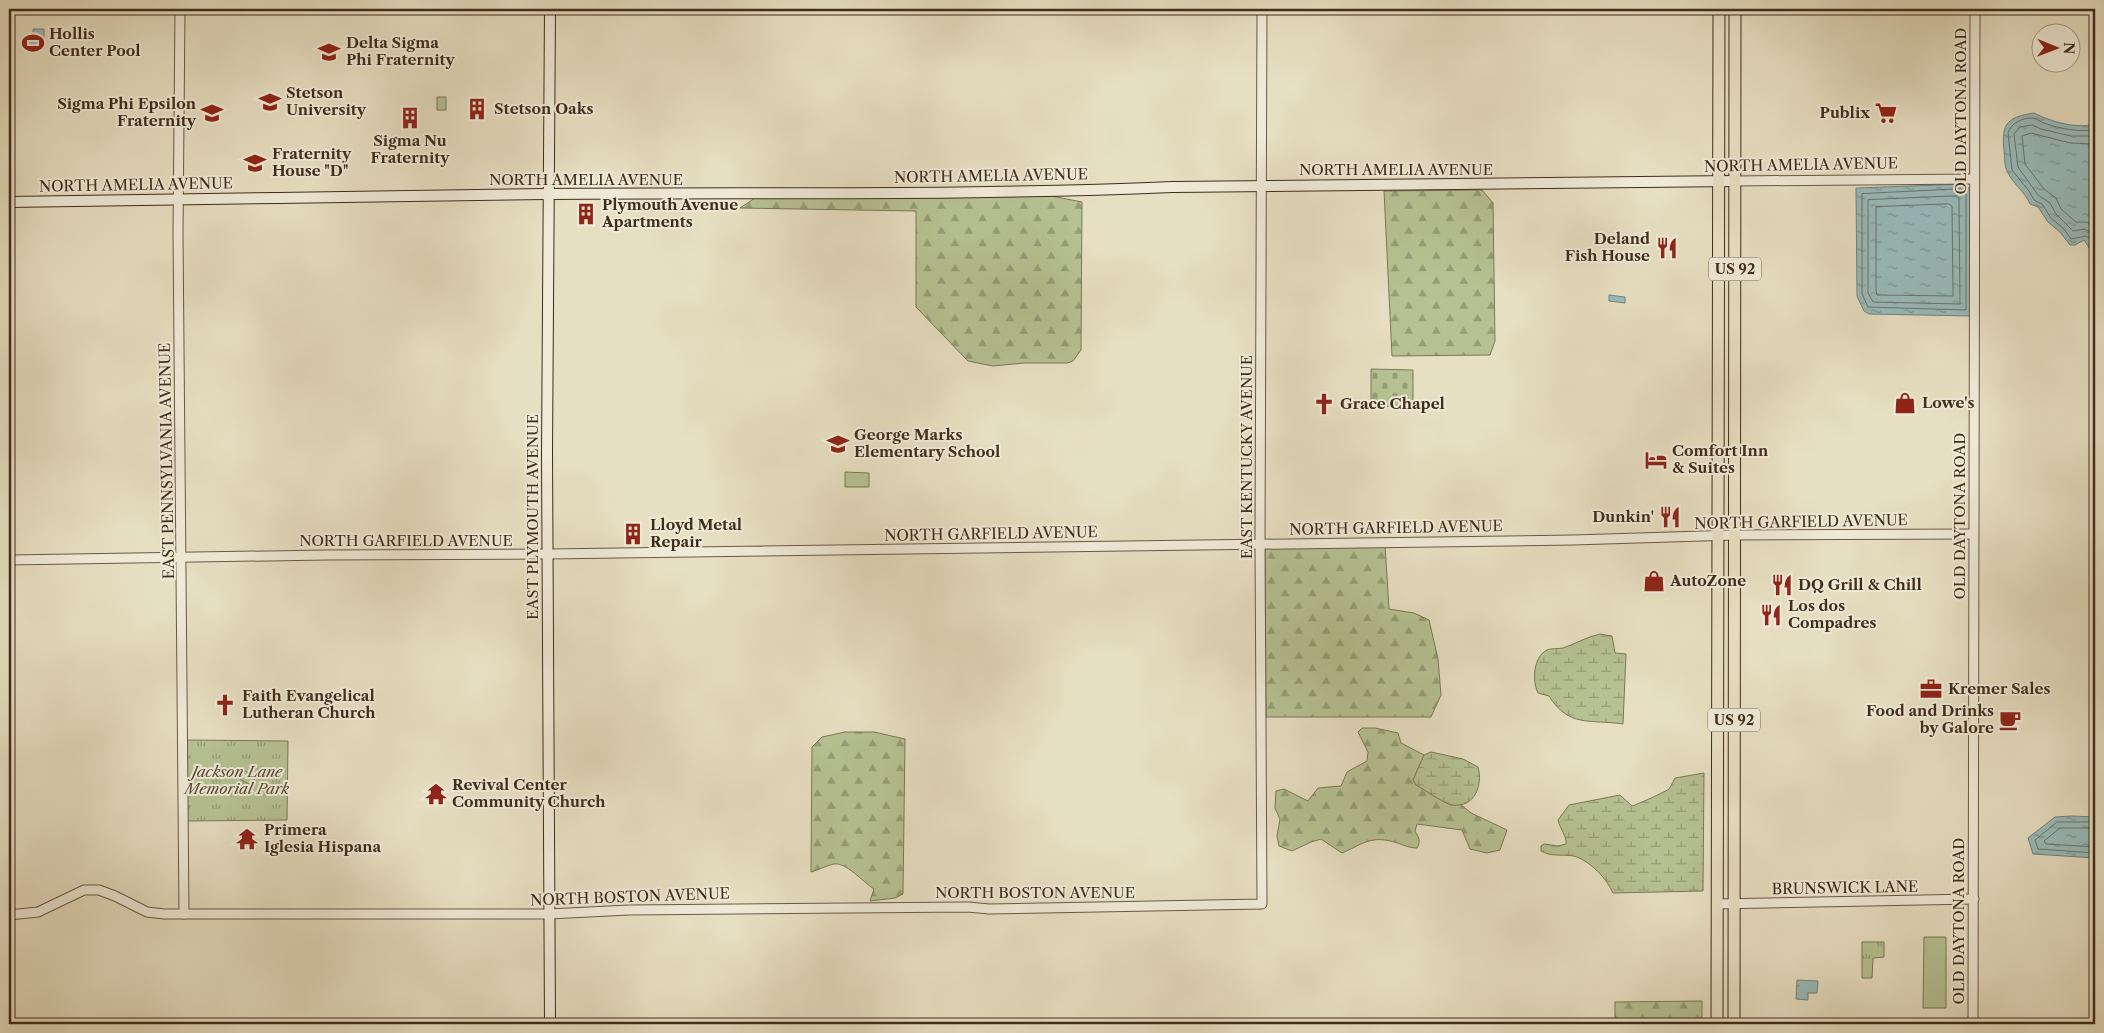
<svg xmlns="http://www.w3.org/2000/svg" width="2104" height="1033" font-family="'Libre Caslon Text',serif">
<defs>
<pattern id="forest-firs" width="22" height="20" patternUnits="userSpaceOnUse" patternTransform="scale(1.25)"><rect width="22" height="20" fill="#b6c293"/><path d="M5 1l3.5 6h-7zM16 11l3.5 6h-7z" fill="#959e77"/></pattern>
<pattern id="wetland-marsh" width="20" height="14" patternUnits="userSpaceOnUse" patternTransform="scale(1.25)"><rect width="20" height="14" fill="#b6c293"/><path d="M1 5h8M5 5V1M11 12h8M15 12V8" fill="none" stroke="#959e77"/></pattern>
<pattern id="cemetery-stones" width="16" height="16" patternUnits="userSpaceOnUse" patternTransform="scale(1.25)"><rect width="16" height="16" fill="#b6c293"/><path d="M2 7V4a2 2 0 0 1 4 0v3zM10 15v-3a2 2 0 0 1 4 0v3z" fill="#959e77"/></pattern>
<pattern id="park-tufts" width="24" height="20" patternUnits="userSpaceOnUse" patternTransform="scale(1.25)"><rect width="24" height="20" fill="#b6c293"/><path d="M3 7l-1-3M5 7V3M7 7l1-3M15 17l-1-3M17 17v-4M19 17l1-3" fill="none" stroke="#959e77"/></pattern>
<pattern id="water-ripples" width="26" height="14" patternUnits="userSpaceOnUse" patternTransform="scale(1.25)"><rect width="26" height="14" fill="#9bb"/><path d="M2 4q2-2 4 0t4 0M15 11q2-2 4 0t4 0" fill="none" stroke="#7e9897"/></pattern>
</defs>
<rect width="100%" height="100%" fill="#e7dfc2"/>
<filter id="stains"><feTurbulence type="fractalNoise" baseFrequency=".004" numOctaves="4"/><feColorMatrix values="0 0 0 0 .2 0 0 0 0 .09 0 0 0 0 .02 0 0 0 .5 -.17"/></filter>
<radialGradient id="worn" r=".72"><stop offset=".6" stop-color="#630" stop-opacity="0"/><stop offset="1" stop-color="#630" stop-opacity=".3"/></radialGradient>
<g fill="url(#forest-firs)" stroke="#7b7857">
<path d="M1482,190L1493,203L1495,341L1490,355L1392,356L1384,191Z"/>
<path d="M1041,194L1082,202L1081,350L1073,361L1067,363H1024L993,366L968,361L916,307V211L740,208L755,198Z"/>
<path d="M1385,545L1389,609L1414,613L1429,620L1438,659L1441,695L1431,717H1266L1265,546Z"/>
<path d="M1362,728H1375L1398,733L1401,743L1424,755L1413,780L1451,805L1460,804L1471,813L1507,830L1500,850L1487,853L1470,849L1462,830L1417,824L1415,831C1419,838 1421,841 1417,848C1408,848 1402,844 1394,842C1370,835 1361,845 1342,853L1321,839L1311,842L1292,851L1279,846L1277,836L1280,819L1275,808L1276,791L1284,789L1308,801L1318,788L1341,786L1347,772L1367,761L1368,752L1358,732Z"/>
<path d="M845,732H874L905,739L903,894L895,898L870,901L874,889C863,882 846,862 834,864C827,865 819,870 811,872L812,747L822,737Z"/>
<path d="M1702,1001V1024H1615V1002Z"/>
</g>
<g fill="url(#wetland-marsh)" stroke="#7b7857">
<path d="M1600,634L1612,636L1615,653L1626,654L1623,724C1590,719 1569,728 1549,696L1538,693C1532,681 1533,657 1547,650C1551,648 1558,649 1563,648C1575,644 1586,637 1600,634Z"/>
<path d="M1431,752L1463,759L1478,767C1483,785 1475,808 1452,805C1443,803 1425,790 1416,785L1413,780L1424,755Z"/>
<path d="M1704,773L1703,891L1613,893C1607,879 1592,863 1577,857C1565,853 1553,858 1541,851V846L1544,844L1558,846L1566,844C1567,836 1560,829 1558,820L1569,805L1620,795L1632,806C1636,805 1667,791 1669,789C1671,786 1673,782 1675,778Z"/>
</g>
<path fill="url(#cemetery-stones)" stroke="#7b7857" d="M1371,369L1413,370V407L1371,406Z"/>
<g fill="url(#park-tufts)" stroke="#7b7857">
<path d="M66,9H164V12L66,11Z"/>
<path d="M187,740L288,741L287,820L189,821L186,818Z"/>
<path d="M1862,942H1884V957L1873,958L1872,978H1862Z"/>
</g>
<g fill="#b6c293" stroke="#7b7857">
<rect x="437" y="97" width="9" height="13"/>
<path d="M845,472L869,473V487H845Z"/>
<path d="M245,771L256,777L251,785L240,779Z"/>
<path d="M1924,937H1946V1008H1923Z"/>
</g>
<g fill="url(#water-ripples)" stroke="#75827b">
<path d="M33,29H44V49L23,48V37H33Z"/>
<path d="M2034,113C2052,122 2076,129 2095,124V257L2084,240L2075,245H2070L2060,232L2048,222L2038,207L2030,204C2025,192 2014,185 2008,173C2004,167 2005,157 2004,150C2001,123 2008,117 2034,113Z"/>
<path d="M1964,184L1971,190L1972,316L1869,314L1864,311L1857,296L1856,188Z"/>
<path d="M1609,295L1625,297V303L1609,301Z"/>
<path d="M2072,816L2095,817V858L2033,854L2028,838L2055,817Z"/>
<path d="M1797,980L1818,981L1817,993H1808V1000L1796,999Z"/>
</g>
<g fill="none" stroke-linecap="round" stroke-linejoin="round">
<g stroke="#6c746b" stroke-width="1">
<path d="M2095,130C2079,132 2060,129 2044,123C2041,122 2037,119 2033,118C2023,117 2010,124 2008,133L2012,170L2029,191L2034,200L2042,204L2051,218L2064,229L2071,239L2086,236L2090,239L2095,250"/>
<path d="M2095,136H2071L2041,129L2032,125L2020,127L2014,134L2018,167L2038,195L2050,203L2056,214L2073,231L2085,229L2095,235"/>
<path d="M2095,144L2070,143L2031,133L2022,136L2025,164L2044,189L2056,198L2061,209L2076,222H2086L2095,225"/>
<path d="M1961,189L1966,194V310L1868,307L1862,294V194Z"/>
<path d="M1957,196L1959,198L1960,304L1873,302L1868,293V200Z"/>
<path d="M1949,204L1952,206L1953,296L1877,295L1876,291V207Z"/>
<path d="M2095,822H2057L2035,840L2038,849L2095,853"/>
<path d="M2095,828H2060L2044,841L2046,844L2095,847"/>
</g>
<g stroke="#6a5a45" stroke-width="11">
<g id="tertiary">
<path d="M180,9L178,233L184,914"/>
<path d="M1735,181L1974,179"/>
<path d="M9,560L327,555L547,554L1573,540L1735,535L1973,534"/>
<path d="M1717,904L1974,899"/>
<path d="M9,915L38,912L84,890H99L115,896L147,912L164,914H549L629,910L968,907L989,909L1262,904L1260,543L1262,9"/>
<path d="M1973,1024L1975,9"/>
</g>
</g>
<g stroke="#402d1b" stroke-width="12">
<g id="secondary">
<path d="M550,9L547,453L550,1024"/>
<path d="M9,202C188,200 367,196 546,194C755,192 963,196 1172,187L1735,181"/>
</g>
</g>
<g stroke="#402d1b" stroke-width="13">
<g id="primary">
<path d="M1717,1024L1719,9"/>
<path d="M1734,1024L1735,9"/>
</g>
</g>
<use href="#tertiary" stroke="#efead7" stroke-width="9"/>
<use href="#secondary" stroke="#efead7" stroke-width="10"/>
<use href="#primary" stroke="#e7dfc2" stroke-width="11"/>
</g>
<defs>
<g id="stadium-bare" transform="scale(1.725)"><path d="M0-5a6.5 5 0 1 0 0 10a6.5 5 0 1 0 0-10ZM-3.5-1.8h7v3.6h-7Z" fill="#8f2418" stroke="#efead7" stroke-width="2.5" paint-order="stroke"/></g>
<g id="university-bare" transform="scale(1.725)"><path d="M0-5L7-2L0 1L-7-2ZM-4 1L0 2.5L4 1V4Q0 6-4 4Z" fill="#8f2418" stroke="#efead7" stroke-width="2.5" paint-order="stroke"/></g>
<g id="building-bare" transform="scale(1.725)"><path d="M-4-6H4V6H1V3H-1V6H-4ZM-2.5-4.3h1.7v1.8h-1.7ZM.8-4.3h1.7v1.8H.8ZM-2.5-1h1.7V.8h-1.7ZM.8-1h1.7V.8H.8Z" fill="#8f2418" stroke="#efead7" stroke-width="2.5" paint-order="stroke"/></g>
<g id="supermarket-bare" transform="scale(1.725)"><path d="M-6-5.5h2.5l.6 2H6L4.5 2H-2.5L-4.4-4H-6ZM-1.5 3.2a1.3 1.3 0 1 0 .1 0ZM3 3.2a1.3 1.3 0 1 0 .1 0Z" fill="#8f2418" stroke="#efead7" stroke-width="2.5" paint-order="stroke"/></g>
<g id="restaurant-bare" transform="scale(1.725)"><path d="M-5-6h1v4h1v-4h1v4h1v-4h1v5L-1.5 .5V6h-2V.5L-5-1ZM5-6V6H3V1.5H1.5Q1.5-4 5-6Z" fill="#8f2418" stroke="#efead7" stroke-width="2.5" paint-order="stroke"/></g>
<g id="shop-bare" transform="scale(1.725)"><path d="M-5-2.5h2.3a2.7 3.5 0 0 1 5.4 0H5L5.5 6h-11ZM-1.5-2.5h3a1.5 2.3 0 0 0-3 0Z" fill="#8f2418" stroke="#efead7" stroke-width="2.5" paint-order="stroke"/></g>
<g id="church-bare" transform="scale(1.725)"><path d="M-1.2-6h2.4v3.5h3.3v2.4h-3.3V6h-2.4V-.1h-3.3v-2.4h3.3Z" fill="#8f2418" stroke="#efead7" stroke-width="2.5" paint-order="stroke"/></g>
<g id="school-bare" transform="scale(1.725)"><path d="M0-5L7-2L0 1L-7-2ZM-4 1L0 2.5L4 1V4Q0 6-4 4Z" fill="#8f2418" stroke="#efead7" stroke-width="2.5" paint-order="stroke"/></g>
<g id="hotel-bare" transform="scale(1.725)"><path d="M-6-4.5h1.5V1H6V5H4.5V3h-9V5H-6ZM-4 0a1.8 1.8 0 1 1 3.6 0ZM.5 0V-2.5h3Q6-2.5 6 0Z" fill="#8f2418" stroke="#efead7" stroke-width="2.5" paint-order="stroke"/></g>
<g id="office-bare" transform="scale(1.725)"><path d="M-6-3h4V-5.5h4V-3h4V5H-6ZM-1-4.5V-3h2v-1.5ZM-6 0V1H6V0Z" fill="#8f2418" stroke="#efead7" stroke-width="2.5" paint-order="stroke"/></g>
<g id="cafe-bare" transform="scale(1.725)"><path d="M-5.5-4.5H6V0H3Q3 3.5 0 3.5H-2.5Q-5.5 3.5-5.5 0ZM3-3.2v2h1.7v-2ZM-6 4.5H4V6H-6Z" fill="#8f2418" stroke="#efead7" stroke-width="2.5" paint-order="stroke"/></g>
<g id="temple-bare" transform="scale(1.725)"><path d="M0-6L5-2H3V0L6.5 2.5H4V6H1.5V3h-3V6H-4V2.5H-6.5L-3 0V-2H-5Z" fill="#8f2418" stroke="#efead7" stroke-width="2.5" paint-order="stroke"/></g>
</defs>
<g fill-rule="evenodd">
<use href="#stadium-bare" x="33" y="43"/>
<use href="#university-bare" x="329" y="52"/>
<use href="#university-bare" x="270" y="102"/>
<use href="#building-bare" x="477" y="109"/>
<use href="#university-bare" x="212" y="113"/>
<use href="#supermarket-bare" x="1886" y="113"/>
<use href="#building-bare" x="410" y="118"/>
<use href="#university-bare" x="255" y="163"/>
<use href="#building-bare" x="586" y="214"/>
<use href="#restaurant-bare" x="1667" y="248"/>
<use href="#shop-bare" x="1905" y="403"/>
<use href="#church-bare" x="1324" y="404"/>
<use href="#school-bare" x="838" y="444"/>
<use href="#hotel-bare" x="1656" y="460"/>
<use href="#restaurant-bare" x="1670" y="517"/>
<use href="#building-bare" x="633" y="534"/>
<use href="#shop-bare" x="1654" y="581"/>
<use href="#restaurant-bare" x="1782" y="585"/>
<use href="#restaurant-bare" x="1771" y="615"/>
<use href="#office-bare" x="1931" y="689"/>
<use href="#church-bare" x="225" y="705"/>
<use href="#cafe-bare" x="2010" y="720"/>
<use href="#temple-bare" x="436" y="794"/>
<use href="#temple-bare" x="247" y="839"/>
</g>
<g text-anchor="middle" stroke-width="4" stroke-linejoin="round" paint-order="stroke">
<g fill="#efead7" stroke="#746653" stroke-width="1">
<rect x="1709" y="257.5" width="52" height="23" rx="4"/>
<rect x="1708" y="708.5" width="52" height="23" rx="4"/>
</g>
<g font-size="14" font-weight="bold" fill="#402d1b">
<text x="1735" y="274">US 92</text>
<text x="1734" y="725">US 92</text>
</g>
<g font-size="15" font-weight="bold" fill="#402d1b" stroke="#efead7" text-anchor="start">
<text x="49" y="39">Hollis<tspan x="49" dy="17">Center Pool</tspan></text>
<text x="346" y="48">Delta Sigma<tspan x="346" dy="17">Phi Fraternity</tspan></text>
<text x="286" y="98">Stetson<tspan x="286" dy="17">University</tspan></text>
<text x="196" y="109" text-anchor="end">Sigma Phi Epsilon<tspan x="196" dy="17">Fraternity</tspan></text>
<text x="494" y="114">Stetson Oaks</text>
<text x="1870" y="118" text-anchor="end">Publix</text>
<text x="410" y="146" text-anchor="middle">Sigma Nu<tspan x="410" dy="17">Fraternity</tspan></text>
<text x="272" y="159">Fraternity<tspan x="272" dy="17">House "D"</tspan></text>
<text x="602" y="210">Plymouth Avenue<tspan x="602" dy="17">Apartments</tspan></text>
<text x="1650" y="244" text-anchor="end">Deland<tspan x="1650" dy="17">Fish House</tspan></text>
<text x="1922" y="408">Lowe's</text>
<text x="1340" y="409">Grace Chapel</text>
<text x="854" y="440">George Marks<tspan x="854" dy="17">Elementary School</tspan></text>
<text x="1672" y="456">Comfort Inn<tspan x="1672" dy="17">&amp; Suites</tspan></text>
<text x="1654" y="522" text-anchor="end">Dunkin'</text>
<text x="650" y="530">Lloyd Metal<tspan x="650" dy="17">Repair</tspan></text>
<text x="1670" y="586">AutoZone</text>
<text x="1798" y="590">DQ Grill &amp; Chill</text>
<text x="1788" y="611">Los dos<tspan x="1788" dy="17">Compadres</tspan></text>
<text x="1948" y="694">Kremer Sales</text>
<text x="242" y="701">Faith Evangelical<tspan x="242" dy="17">Lutheran Church</tspan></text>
<text x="1994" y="716" text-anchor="end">Food and Drinks<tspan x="1994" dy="17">by Galore</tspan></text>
<text x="452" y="790">Revival Center<tspan x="452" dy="17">Community Church</tspan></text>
<text x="264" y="835">Primera<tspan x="264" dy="17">Iglesia Hispana</tspan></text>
</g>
<g font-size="15" fill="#402d1b" stroke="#efead7">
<text transform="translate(1961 111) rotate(-90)" y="5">OLD DAYTONA ROAD</text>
<text transform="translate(1801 165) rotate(-1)" y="5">NORTH AMELIA AVENUE</text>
<text x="1396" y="175">NORTH AMELIA AVENUE</text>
<text transform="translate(991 176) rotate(-1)" y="5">NORTH AMELIA AVENUE</text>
<text x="586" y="185">NORTH AMELIA AVENUE</text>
<text transform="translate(136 185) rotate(-1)" y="5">NORTH AMELIA AVENUE</text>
<text transform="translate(1247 457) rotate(-90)" y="5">EAST KENTUCKY AVENUE</text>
<text transform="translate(167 461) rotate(-91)" y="5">EAST PENNSYLVANIA AVENUE</text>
<text transform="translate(1960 516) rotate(-90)" y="5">OLD DAYTONA ROAD</text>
<text transform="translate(533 517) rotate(-90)" y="5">EAST PLYMOUTH AVENUE</text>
<text transform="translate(1801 522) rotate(-1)" y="5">NORTH GARFIELD AVENUE</text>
<text transform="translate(1396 528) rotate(-1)" y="5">NORTH GARFIELD AVENUE</text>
<text transform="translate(991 534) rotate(-1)" y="5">NORTH GARFIELD AVENUE</text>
<text x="406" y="546">NORTH GARFIELD AVENUE</text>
<text transform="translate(1845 888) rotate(-1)" y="5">BRUNSWICK LANE</text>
<text x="1035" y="898">NORTH BOSTON AVENUE</text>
<text transform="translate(630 897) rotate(-2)" y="5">NORTH BOSTON AVENUE</text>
<text transform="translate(1959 921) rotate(-90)" y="5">OLD DAYTONA ROAD</text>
</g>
<g font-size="15" font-style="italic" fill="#584b33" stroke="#efead7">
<text x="237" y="777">Jackson Lane<tspan x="237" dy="17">Memorial Park</tspan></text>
</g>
</g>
<rect width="2104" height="1033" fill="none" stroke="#e7dfc2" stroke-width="30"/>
<rect x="10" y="10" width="2084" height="1013" fill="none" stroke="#402d1b" stroke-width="2.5"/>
<rect x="15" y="15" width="2074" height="1003" fill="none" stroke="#402d1b"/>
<g transform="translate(2056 48) rotate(91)"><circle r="24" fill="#efead7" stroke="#a99e8c"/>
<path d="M0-4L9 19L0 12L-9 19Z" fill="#8f2418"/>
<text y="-8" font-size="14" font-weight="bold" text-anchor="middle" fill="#402d1b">N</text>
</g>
<rect width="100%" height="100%" filter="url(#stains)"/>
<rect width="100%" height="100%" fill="url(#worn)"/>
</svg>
